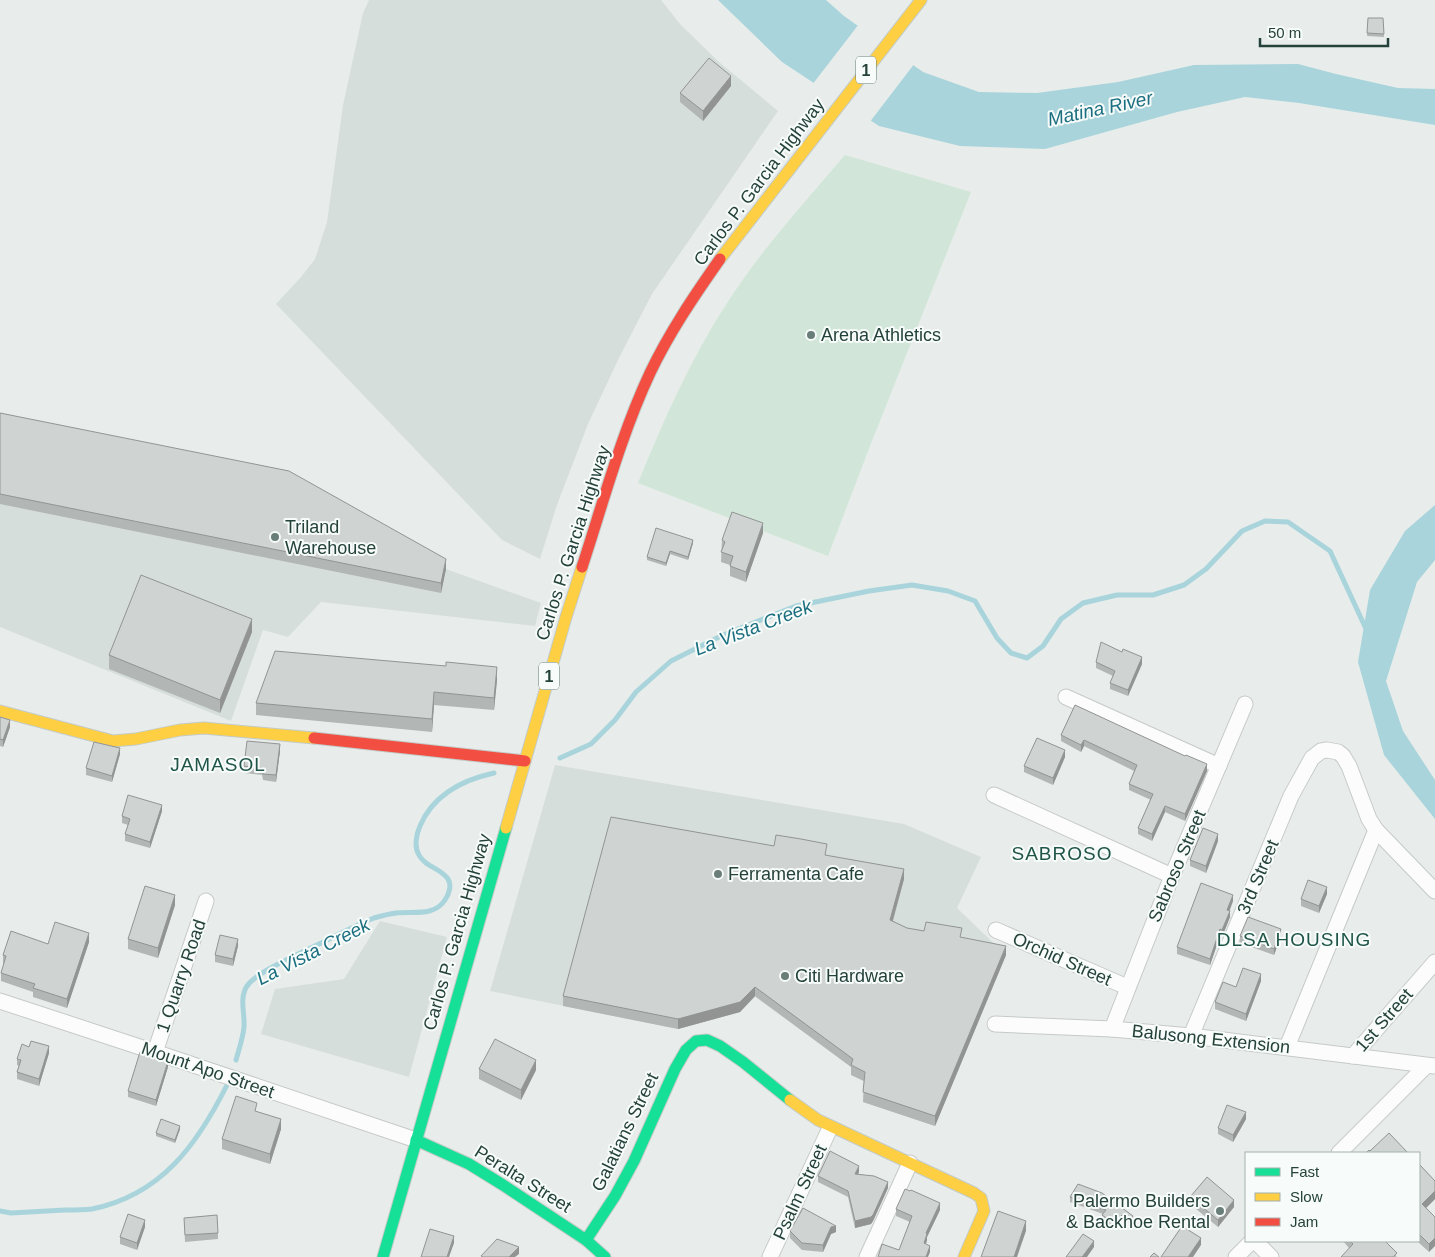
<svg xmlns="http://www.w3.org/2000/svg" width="1435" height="1257" font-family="Arial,sans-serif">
<rect width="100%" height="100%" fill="#e8edeb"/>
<g fill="#d6dedb">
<path d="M369,0H661L680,24L719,62L778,111L652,294L619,358L588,424L557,505L540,559L502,540L276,304L301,277L315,259L327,222L343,105L363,13Z"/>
<path d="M0,423L446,569L541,603L535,626L321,602L288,637L263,630L231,721L0,627Z"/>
<path d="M555,765L904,824L981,857L957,908L1006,955L935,1126L863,1102L865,1082L851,1075L853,1068L755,997L740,1012L678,1029L490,991Z"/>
<path d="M380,921L447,937L409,1077L261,1034L275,989L344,979Z"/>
</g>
<path fill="#d1e6d8" d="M845,155L971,192L870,446L828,556L638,483C663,421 690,360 727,303C761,250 804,203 845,155Z"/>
<g fill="#a9d4db">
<path d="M718,0H826L844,16L923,72L979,92L1037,93L1118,82L1194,65L1298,64L1336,74L1398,88L1435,89V125L1299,103L1245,97L1177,112L1045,149L960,146L879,126L782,62Z"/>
<path d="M1435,505V560L1417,582L1386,681L1403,731L1435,780V819L1384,755L1358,662L1370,590L1405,531Z"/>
</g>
<path fill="#e8edeb" d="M859,24L915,63L869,123L812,85Z"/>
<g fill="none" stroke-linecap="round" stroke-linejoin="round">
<g stroke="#a9d4db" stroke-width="5">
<path d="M560,758L591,744L615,720L636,692L671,661L723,635L796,606L869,591L912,585L948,591L975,601L997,638L1011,653L1027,658L1043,646L1061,619L1083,603L1117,595H1153L1184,585L1206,569L1242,531L1265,521L1288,522L1330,551L1367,631"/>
<path d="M236,1060C239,1049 243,1038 244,1027C245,1014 239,998 247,986C258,970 311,949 329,939C344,932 358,924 374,918C381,916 389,914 396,913C413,911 434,917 445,900C449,894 452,885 448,879C441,868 425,867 419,855C414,847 416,835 420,826C433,795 462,780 494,773"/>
<path d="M0,1211L11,1213C29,1212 47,1211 65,1210C74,1210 83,1210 92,1209C161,1195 197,1145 227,1085"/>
</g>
<g stroke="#c5cac8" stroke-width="17">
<g id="street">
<path d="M1066,697L1219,766"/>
<path d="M994,795L1172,876"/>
<path d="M996,930L1127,987"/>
<path d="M0,1001L155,1052L416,1140"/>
<path d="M995,1024L1112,1029L1191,1036L1435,1066"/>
<path d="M1112,1029L1172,876L1245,704"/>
<path d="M1191,1036L1291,796L1312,758L1321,751L1327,750L1338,752L1343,756L1349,766L1369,819L1376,830L1435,891"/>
<path d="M1287,1047L1376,830"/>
<path d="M155,1052L206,901"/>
<path d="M1353,1056L1435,962"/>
<path d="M1339,1153L1426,1066"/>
<path d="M1255,1241L1271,1257"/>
<path d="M770,1257L830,1128"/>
<path d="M867,1257L910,1163"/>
<path d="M1236,1257L1252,1241"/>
</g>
</g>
<g stroke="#c3cbc8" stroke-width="13">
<g id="fast">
<path d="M416,1140L469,1164L503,1185L586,1240L605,1257"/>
<path d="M586,1240L615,1196L634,1161L675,1069L686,1050L696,1041L707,1040L720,1046L743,1062L790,1100"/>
<path d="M383,1257L506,828"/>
</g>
</g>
<g stroke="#c3cbc8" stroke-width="13">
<g id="slow">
<path d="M720,259L921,0"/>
<path d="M0,711L113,741L136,739L180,730L204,728L314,738"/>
<path d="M506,828L566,617L582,567"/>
<path d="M790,1100L818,1120L974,1193L981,1198L984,1211L964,1257"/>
</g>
</g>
<g stroke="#c3cbc8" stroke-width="13">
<g id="jam">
<path d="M582,567C603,503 621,435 650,373C669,333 694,296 720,259"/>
<path d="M314,738L525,761"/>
</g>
</g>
<use href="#street" stroke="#fcfcfc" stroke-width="15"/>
<use href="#fast" stroke="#16e098" stroke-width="11"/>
<use href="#slow" stroke="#ffcf43" stroke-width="11"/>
<use href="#jam" stroke="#f24e42" stroke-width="11"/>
</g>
<g fill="#b2b6b5">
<path d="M1368,18H1383L1384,37L1367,36Z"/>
<path d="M731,86L703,121L680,102V93Z"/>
<path d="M0,413L446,569L441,593L0,504Z"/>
<path d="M763,533L746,582L730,576V565L721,562L722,540Z"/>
<path d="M693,543L688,560L670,554L666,566L647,560V557Z"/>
<path d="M252,632L220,713L109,669V655Z"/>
<path d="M1122,652L1142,664L1128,696L1110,689V683L1113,676L1096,668V662Z"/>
<path d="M497,680L494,710L434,705L432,732L256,715V703Z"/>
<path d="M1075,705L1207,771L1185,821L1165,812L1152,841L1138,834V828L1151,800L1129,790V784L1134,771L1084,746L1081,752L1061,741V735Z"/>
<path d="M0,717L10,727L3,747L0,746Z"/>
<path d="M280,751L276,782L263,780L262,775L244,773V766Z"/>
<path d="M120,754L112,782L86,775V768Z"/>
<path d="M1065,757L1053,785L1024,772V766Z"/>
<path d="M162,811L150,848L125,841V834L128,825L122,823V816Z"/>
<path d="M1218,841L1206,873L1190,866V860Z"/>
<path d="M826,855L904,879L893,921L907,928L962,938L1006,955L935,1126L863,1102L864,1081L851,1075V1067L755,996L740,1012L678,1029L563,1006V996Z"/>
<path d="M1327,894L1319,913L1301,906V899Z"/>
<path d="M1233,901L1230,910V917L1222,937L1220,936L1210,965L1177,954V947Z"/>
<path d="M175,905L158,958L128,949V939Z"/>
<path d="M1240,936H1281L1274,955L1240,943Z"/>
<path d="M89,942L67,1008L33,997V992L1,981V973L4,964L3,963V955L48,944Z"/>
<path d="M238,946L233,966L215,962V955Z"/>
<path d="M1261,981L1246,1021L1215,1009V1002L1236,987Z"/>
<path d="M49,1053L39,1086L17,1079V1072L19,1066L17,1065V1059Z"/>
<path d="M168,1067L156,1106L128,1097V1091Z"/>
<path d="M479,1069L536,1070L521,1100L479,1079Z"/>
<path d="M1246,1119L1233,1142L1218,1134V1128Z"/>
<path d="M180,1129L175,1143L156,1136V1133Z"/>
<path d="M281,1129L270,1164L222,1149V1139Z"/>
<path d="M1419,1164L1435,1181V1199L1426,1208L1435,1217L1429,1252L1417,1241H1419Z"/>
<path d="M859,1172L858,1174L888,1188L873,1221L871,1224L855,1228L848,1197L818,1182V1176Z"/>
<path d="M1102,1193L1133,1221L1131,1224L1122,1221L1115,1229L1102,1220L1103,1214L1070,1202V1197Z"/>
<path d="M1190,1197L1234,1207L1218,1227L1190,1204Z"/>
<path d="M896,1209L940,1210L927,1237V1240L926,1244L930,1252L878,1257L899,1250L910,1222L896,1216Z"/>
<path d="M184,1218L218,1233V1239L185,1242Z"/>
<path d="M145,1227L137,1250L120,1244V1237Z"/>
<path d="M790,1231L836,1232L831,1234L823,1252L802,1250L790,1238Z"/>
<path d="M1343,1241H1385L1397,1257L1349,1248Z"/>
</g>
<g fill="#919493">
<path d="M731,76V86L703,121V111Z"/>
<path d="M763,523V533L746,582V572Z"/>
<path d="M693,540V543L688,560V557Z"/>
<path d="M670,551V554L666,566V563Z"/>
<path d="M446,559V569L441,593V583Z"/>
<path d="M252,619V632L220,713V700Z"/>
<path d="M1142,657V664L1128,696V690Z"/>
<path d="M497,667V680L494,710V698Z"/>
<path d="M434,692V705L432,732V719Z"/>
<path d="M10,720V727L3,747V740Z"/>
<path d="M1084,740V746L1081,752V745Z"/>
<path d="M280,744V751L276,782V775Z"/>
<path d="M120,748V754L112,782V776Z"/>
<path d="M1065,750V757L1053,785V778Z"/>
<path d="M1207,764V771L1185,821V814Z"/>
<path d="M162,805V811L150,848V842Z"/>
<path d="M1165,806V812L1152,841V834Z"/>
<path d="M1218,834V841L1206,873V866Z"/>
<path d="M904,869V879L890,930V920Z"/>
<path d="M1327,887V894L1319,913V906Z"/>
<path d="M175,895V905L158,958V948Z"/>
<path d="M1233,895V901L1227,916V910Z"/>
<path d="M1230,911V917L1222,937V930Z"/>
<path d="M1220,929V936L1210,965V959Z"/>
<path d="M1281,929V936L1274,955V949Z"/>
<path d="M89,933V942L67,1008V999Z"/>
<path d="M238,939V946L233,966V959Z"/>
<path d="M1006,946V955L935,1126V1116Z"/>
<path d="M1261,974V981L1246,1021V1014Z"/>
<path d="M755,987V996L740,1012L678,1029V1019Z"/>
<path d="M49,1046V1053L39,1086V1079Z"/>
<path d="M536,1060V1070L521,1100V1090Z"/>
<path d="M168,1061V1067L156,1106V1100Z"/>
<path d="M1246,1112V1119L1233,1142V1135Z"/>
<path d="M281,1119V1129L270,1164V1154Z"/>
<path d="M180,1126V1129L175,1143V1140Z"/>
<path d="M859,1166V1172L855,1181V1174Z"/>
<path d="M888,1182V1188L873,1221L871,1224L855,1228V1221Z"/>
<path d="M1435,1191V1199L1422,1212V1204Z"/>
<path d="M1234,1200V1207L1218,1227V1220Z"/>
<path d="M940,1203V1210L927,1237V1240L924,1250V1243L926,1233Z"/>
<path d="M1122,1215V1221L1115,1229V1224Z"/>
<path d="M1133,1216V1221L1131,1224V1219Z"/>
<path d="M145,1220V1227L137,1250V1243Z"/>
<path d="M1026,1221V1231L1017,1257H1014Z"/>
<path d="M836,1226V1232L831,1234L823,1252V1245L831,1227Z"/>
<path d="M454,1236V1243L449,1257H447Z"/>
<path d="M1201,1238V1245L1193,1257H1188Z"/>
<path d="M1435,1238V1246L1429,1252V1244Z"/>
<path d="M1094,1241V1247L1087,1257H1082Z"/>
<path d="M930,1246V1252L928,1257H926Z"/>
<path d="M519,1247V1254L515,1257H509Z"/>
</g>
<g fill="#cfd4d2" stroke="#919493">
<path d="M1368,18H1383L1384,34L1367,33Z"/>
<path d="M709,58L731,76L703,111L680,93Z"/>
<path d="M0,413L289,471L446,559L441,583L0,494Z"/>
<path d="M732,512L763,523L746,572L730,566L733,556L721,552L725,542L722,540Z"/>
<path d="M656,528L693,540L688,557L670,551L666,563L647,557Z"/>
<path d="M141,575L252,619L220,700L109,655Z"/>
<path d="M1101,642L1122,652L1123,649L1142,657L1128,690L1110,683L1115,671L1096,662Z"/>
<path d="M275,651L446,666V662L497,667L494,698L434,692L432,719L256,703Z"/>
<path d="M1075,705L1185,756L1186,755L1207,764L1185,814L1165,806L1152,834L1138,828L1153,794L1129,784L1137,765L1084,740L1081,745L1061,735Z"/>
<path d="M0,717L10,720L3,740L0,739Z"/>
<path d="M1037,738L1065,750L1053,778L1024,766Z"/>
<path d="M247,741L280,744L276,775L263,774L262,768L244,766Z"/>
<path d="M94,742L120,748L112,776L86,768Z"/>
<path d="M128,795L162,805L150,842L125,834L130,819L122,816Z"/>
<path d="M611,817L774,846L776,835L801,839L827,844L825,855L904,869L890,920L907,928L924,931L926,922L962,928L960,937L1006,946L935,1116L863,1092L865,1072L851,1065L853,1059L755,987L740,1002L678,1019L563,996Z"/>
<path d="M1203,828L1218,834L1206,866L1190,860Z"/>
<path d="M1308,880L1327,887L1319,906L1301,899Z"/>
<path d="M1201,883L1233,895L1227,910L1230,911L1222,930L1220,929L1210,959L1177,947Z"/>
<path d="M145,886L175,895L158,948L128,939Z"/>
<path d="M1248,917L1281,929L1274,949L1240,936Z"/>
<path d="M55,922L89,933L67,999L33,988L35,984L1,973L6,956L3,955L11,931L48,944Z"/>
<path d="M220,935L238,939L233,959L215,955Z"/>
<path d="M1243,968L1261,974L1246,1014L1215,1002L1223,982L1236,987Z"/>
<path d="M495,1039L536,1060L521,1090L479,1069Z"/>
<path d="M31,1041L49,1046L39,1079L17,1072L21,1060L17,1059L22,1044L29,1047Z"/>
<path d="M140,1052L168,1061L156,1100L128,1091Z"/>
<path d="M236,1096L257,1103L255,1111L281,1119L270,1154L222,1139Z"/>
<path d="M1227,1105L1246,1112L1233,1135L1218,1128Z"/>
<path d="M161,1119L180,1126L175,1140L156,1133Z"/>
<path d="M1389,1133L1408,1153H1366L1369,1150L1370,1151Z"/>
<path d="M830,1151L859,1166L855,1174L874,1176L888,1182L873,1215L871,1217L855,1221L848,1191L818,1176Z"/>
<path d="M1419,1164L1435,1181V1191L1422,1204L1435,1217V1238L1429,1244L1419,1234Z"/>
<path d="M1207,1177L1234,1200L1218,1220L1190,1197Z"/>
<path d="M1078,1184L1102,1193L1133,1216L1131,1219L1122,1215L1115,1224L1102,1215L1106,1210L1070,1197Z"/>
<path d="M905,1189L910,1191L911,1190L940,1203L926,1233L927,1234L924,1243L930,1246L926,1257H878L882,1244L899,1250L912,1216L896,1209Z"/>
<path d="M803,1208L836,1226L831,1227L823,1245L802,1243L790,1231Z"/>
<path d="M998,1211L1026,1221L1014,1257H981Z"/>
<path d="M128,1214L145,1220L137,1243L120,1237Z"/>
<path d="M217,1215L218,1233L185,1235L184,1218Z"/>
<path d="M1182,1226L1201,1238L1188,1257H1161Z"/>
<path d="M430,1229L454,1236L447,1257H421Z"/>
<path d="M1083,1234L1094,1241L1082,1257H1066Z"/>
<path d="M497,1239L519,1247L509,1257H483L481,1256Z"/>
<path d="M1350,1241H1385L1397,1253L1394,1256V1257H1341L1353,1244Z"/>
<path d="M1154,1253L1159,1257H1150Z"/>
</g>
<g fill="#697e78" stroke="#f7fbf9" stroke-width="2">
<circle cx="811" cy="335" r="5"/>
<circle cx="275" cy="537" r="5"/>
<circle cx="718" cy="874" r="5"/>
<circle cx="785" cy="976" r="5"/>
<circle cx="1220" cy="1211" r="5"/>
</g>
<g text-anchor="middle" stroke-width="4" stroke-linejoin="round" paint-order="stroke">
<g fill="#f7fbf9" stroke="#637a73" stroke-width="1">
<rect x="856" y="56.5" width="20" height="27" rx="4"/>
<rect x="539" y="662.5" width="20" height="27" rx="4"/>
</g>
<g font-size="16" font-weight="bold" fill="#24423a">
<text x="866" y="76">1</text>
<text x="549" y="682">1</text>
</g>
<g font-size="18" fill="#24423a" stroke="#f7fbf9">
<text transform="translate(759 182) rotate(-53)" y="6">Carlos P. Garcia Highway</text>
<text transform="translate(573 543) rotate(-72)" y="6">Carlos P. Garcia Highway</text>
<text transform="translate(1177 866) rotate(-67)" y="6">Sabroso Street</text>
<text transform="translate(1258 877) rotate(-67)" y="6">3rd Street</text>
<text transform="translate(457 932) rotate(-74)" y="6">Carlos P. Garcia Highway</text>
<text transform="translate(1062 959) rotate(24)" y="6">Orchid Street</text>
<text transform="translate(181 976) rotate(-71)" y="6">1 Quarry Road</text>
<text transform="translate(1384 1020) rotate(-49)" y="6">1st Street</text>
<text transform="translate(1211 1039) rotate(6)" y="6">Balusong Extension</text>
<text transform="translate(208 1070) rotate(19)" y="6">Mount Apo Street</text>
<text transform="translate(625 1132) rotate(-64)" y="6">Galatians Street</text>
<text transform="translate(523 1179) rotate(32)" y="6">Peralta Street</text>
<text transform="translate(800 1192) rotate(-65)" y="6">Psalm Street</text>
</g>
<g font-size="18" fill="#24423a" stroke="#f7fbf9" text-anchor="start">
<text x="821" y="341">Arena Athletics</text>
<text x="285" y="533">Triland<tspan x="285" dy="21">Warehouse</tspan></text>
<text x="728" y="880">Ferramenta Cafe</text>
<text x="795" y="982">Citi Hardware</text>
<text x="1210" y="1207" text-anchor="end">Palermo Builders<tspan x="1210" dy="21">&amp; Backhoe Rental</tspan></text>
</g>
<g font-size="19" font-style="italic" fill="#1c6f80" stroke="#f7fbf9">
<text transform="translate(1100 108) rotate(-12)" y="7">Matina River</text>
<text transform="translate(753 627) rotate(-21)" y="7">La Vista Creek</text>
<text transform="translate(313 951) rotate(-27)" y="7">La Vista Creek</text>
</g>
<g font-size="19" letter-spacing="1" fill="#1f5548" stroke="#f7fbf9">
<text x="218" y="771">JAMASOL</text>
<text x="1062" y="860">SABROSO</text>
<text x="1294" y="946">DLSA HOUSING</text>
</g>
</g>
<rect x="1245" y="1152" width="175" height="90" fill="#f7fbf9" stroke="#a3b1ad"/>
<rect x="1255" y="1168" width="25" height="8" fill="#16e098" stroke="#a3b1ad"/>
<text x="1290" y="1177" font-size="15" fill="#24423a">Fast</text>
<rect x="1255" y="1193" width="25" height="8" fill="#ffcf43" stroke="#a3b1ad"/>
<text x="1290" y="1202" font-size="15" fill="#24423a">Slow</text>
<rect x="1255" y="1218" width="25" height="8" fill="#f24e42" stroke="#a3b1ad"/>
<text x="1290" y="1227" font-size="15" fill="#24423a">Jam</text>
<path d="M1260 38v8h128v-8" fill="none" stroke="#24423a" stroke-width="2.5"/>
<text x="1268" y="38" font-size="15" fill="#24423a" stroke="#f7fbf9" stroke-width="4" paint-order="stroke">50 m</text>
</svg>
